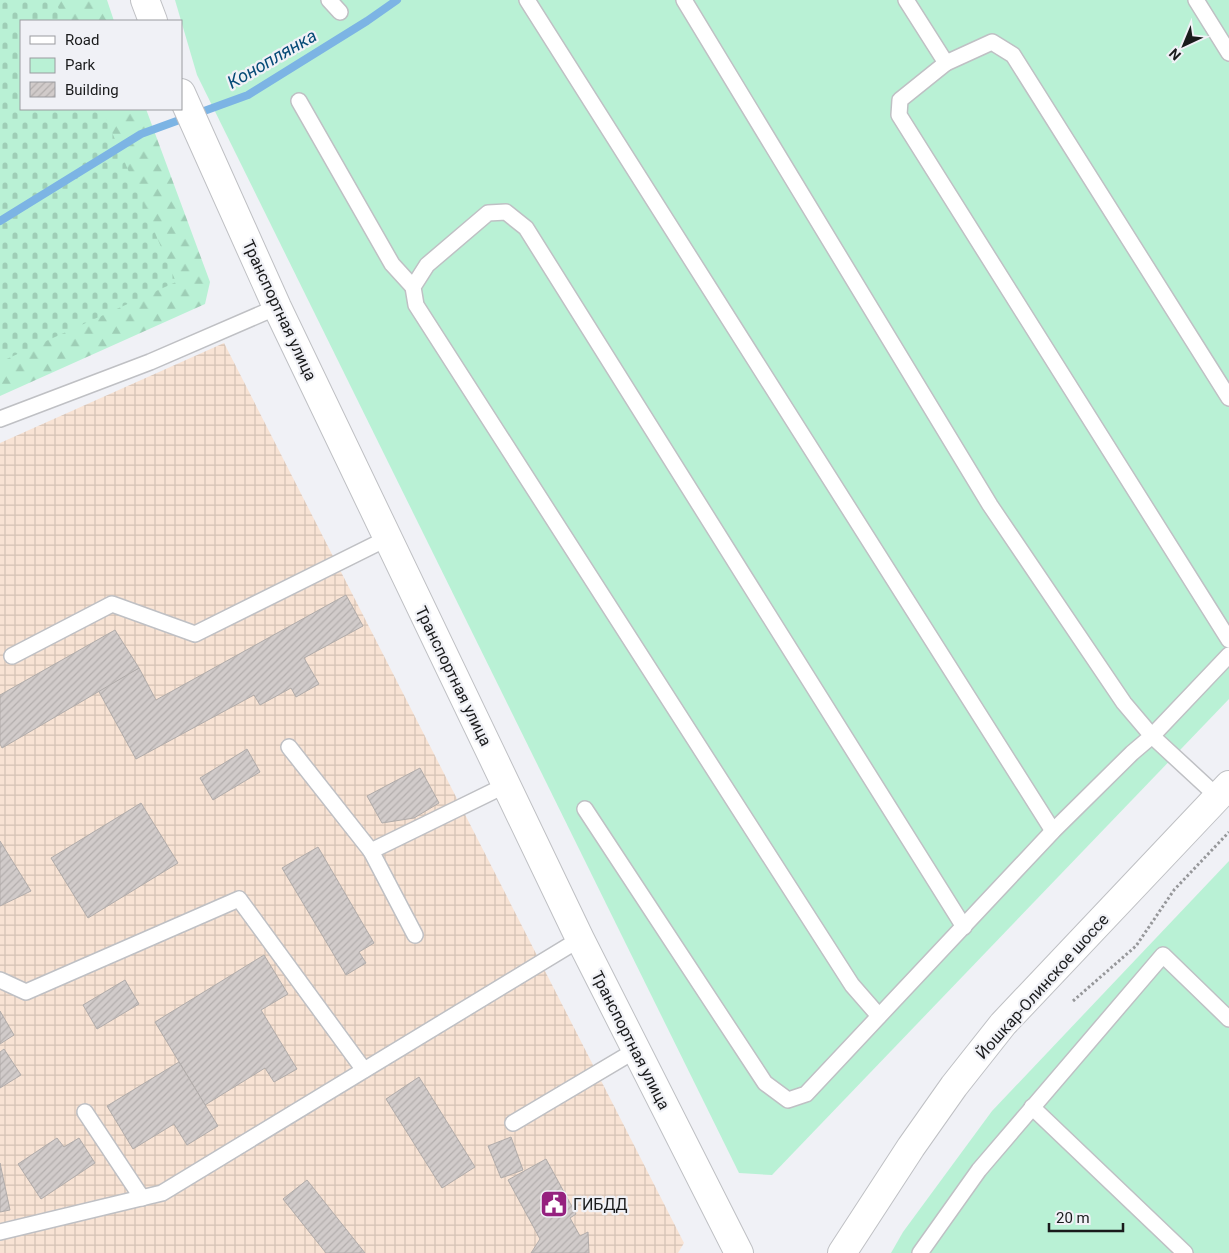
<svg xmlns="http://www.w3.org/2000/svg" width="1229" height="1253" font-family="Roboto,sans-serif">
<defs>
<pattern id="industrial-grid" width="8" height="8" patternUnits="userSpaceOnUse" patternTransform="scale(1.25)"><rect width="8" height="8" fill="#f8e3d4"/><path d="M0 4h8M4 0v8" fill="none" stroke="#d4c2b5"/></pattern>
<pattern id="forest-firs" width="22" height="20" patternUnits="userSpaceOnUse" patternTransform="scale(1.25)"><rect width="22" height="20" fill="#b9f1d5"/><path d="M5 1l3.5 6h-7zM16 11l3.5 6h-7z" fill="#9eceb6"/></pattern>
<pattern id="cemetery-stones" width="16" height="16" patternUnits="userSpaceOnUse" patternTransform="scale(1.25)"><rect width="16" height="16" fill="#b9f1d5"/><path d="M2 7V4a2 2 0 0 1 4 0v3zM10 15v-3a2 2 0 0 1 4 0v3z" fill="#9eceb6"/></pattern>
<pattern id="building-hatch" width="6" height="6" patternUnits="userSpaceOnUse" patternTransform="scale(1.25)"><rect width="6" height="6" fill="#d1cbca"/><path d="M-1 1l2-2M0 6l6-6M5 7l2-2" fill="none" stroke="#b3aead"/></pattern>
</defs>
<rect width="100%" height="100%" fill="#f0f1f6"/>
<path fill="url(#industrial-grid)" d="M224,343L684,1243L678,1253H0V443Z"/>
<g fill="#b9f1d5">
<path d="M175,0H1229V699L772,1175L739,1173L197,75Z"/>
<path d="M1229,861V1253H891L903,1232L992,1111Z"/>
</g>
<path fill="url(#forest-firs)" d="M0,0H107L114,21H21V109H146L210,282L205,304L0,396Z"/>
<path fill="url(#cemetery-stones)" d="M0,0H55L64,21H21V109H102L176,282L0,362Z"/>
<g fill="none" stroke-linecap="round" stroke-linejoin="round">
<path stroke="#7cb4e4" stroke-width="8" d="M0,221L141,134L248,95L367,21L397,0"/>
</g>
<g fill="url(#building-hatch)" stroke="#b1acaa">
<path d="M346,595L363,626L304,658L319,684L296,697L291,688L260,705L254,695L136,759L98,690L139,668L156,700Z"/>
<path d="M115,630L139,668L2,748L0,744V695Z"/>
<path d="M247,749L260,772L213,800L200,778Z"/>
<path d="M420,768L439,803L414,818L382,823L367,796Z"/>
<path d="M141,803L178,863L88,918L51,858Z"/>
<path d="M0,841L31,891L0,906Z"/>
<path d="M318,847L374,943L359,952L366,963L346,975L282,868Z"/>
<path d="M264,955L288,994L261,1010L297,1069L274,1082L265,1068L205,1105L155,1022Z"/>
<path d="M125,980L139,1004L97,1029L83,1005Z"/>
<path d="M0,1011L14,1035L0,1044Z"/>
<path d="M4,1049L21,1075L0,1088V1052Z"/>
<path d="M179,1062L218,1126L187,1145L174,1124L133,1149L107,1106Z"/>
<path d="M419,1077L475,1167L442,1188L386,1099Z"/>
<path d="M511,1137L523,1170L501,1178L488,1146Z"/>
<path d="M57,1138L64,1147L79,1138L95,1163L41,1199L18,1164Z"/>
<path d="M546,1159L576,1214L570,1218L580,1236L588,1232L589,1253H531L540,1239L508,1180Z"/>
<path d="M0,1163L10,1210L0,1212Z"/>
<path d="M307,1180L365,1253H326L283,1199Z"/>
</g>
<g fill="none" stroke-linecap="round" stroke-linejoin="round">
<g stroke="#bfc0c4" stroke-width="18">
<g id="lane">
<path d="M329,0L340,12"/>
<path d="M527,0L1053,831"/>
<path d="M906,0L946,63"/>
<path d="M1196,0L1229,53"/>
<path d="M299,101L392,264L413,287"/>
<path d="M1229,398L1013,55L992,42L946,63L900,100L899,115L1229,640"/>
<path d="M0,419L150,362L277,307"/>
<path d="M12,656L112,604L195,634L388,538"/>
<path d="M289,747L371,851"/>
<path d="M1218,797L1152,736L1229,655"/>
<path d="M585,809L765,1083L788,1100L806,1094L1053,831L1132,753L1152,736L1124,703L990,505L684,0"/>
<path d="M415,935L371,851L506,785"/>
<path d="M0,980L26,992L239,899L364,1070"/>
<path d="M879,1016L852,985L416,305L413,287L427,265L488,213L506,212L526,228L964,927"/>
<path d="M1032,1107L1185,1253"/>
<path d="M85,1112L142,1198"/>
<path d="M513,1123L636,1050"/>
<path d="M0,1232L162,1193L580,939"/>
<path d="M920,1253L979,1170L1163,955L1229,1019"/>
</g>
</g>
<g stroke="#bfc0c4" stroke-width="30">
<g id="secondary">
<path d="M145,0L153,21"/>
<path d="M181,93L277,307L580,939L739,1253"/>
</g>
</g>
<g stroke="#bfc0c4" stroke-width="30">
<path id="primary" d="M842,1253L911,1147L954,1086L1003,1024L1229,785"/>
</g>
<path stroke="#96979a" stroke-width="3" stroke-dasharray="2.5 2.5" stroke-linecap="butt" d="M1073,1001L1136,946L1174,890L1229,832"/>
<use href="#lane" stroke="#fff" stroke-width="15"/>
<use href="#secondary" stroke="#fff" stroke-width="28"/>
<use href="#primary" stroke="#fff" stroke-width="28"/>
</g>
<defs>
<g id="civic-square" transform="scale(1.4375)"><rect x="-9" y="-9" width="18" height="18" rx="4" fill="#95217f" stroke="#f0f1f6"/><path d="M-.6-6.5H3V-4.5H.6V-3L4-1V1h2V6H-6V1h2V-1L-.6-3ZM-1.2 2.5V6h2.4V2.5Z" fill="#fff"/></g>
</defs>
<g fill-rule="evenodd">
<use href="#civic-square" x="554" y="1204"/>
</g>
<g text-anchor="middle" stroke-width="4.5" stroke-linejoin="round" paint-order="stroke">
<g font-size="16" fill="#1a1b1c" stroke="#f0f1f6">
<text transform="translate(280 310) rotate(65)" y="6">Транспортная улица</text>
<text transform="translate(454 676) rotate(64)" y="6">Транспортная улица</text>
<text transform="translate(1042 986) rotate(-48)" y="6">Йошкар-Олинское шоссе</text>
<text transform="translate(631 1040) rotate(63)" y="6">Транспортная улица</text>
</g>
<g font-size="16" fill="#1a1b1c" stroke="#f0f1f6" text-anchor="start">
<text x="573" y="1210">ГИБДД</text>
</g>
<g font-size="18" font-style="italic" fill="#054a76" stroke="#f0f1f6">
<text transform="translate(272 59) rotate(-30)" y="6">Коноплянка</text>
</g>
</g>
<rect x="20" y="20" width="162" height="90" fill="#f0f1f6" stroke="#9a9b9f"/>
<rect x="30" y="36" width="25" height="8" fill="#ffffff" stroke="#9a9b9f"/>
<text x="65" y="45" font-size="15" fill="#1a1b1c">Road</text>
<rect x="30" y="58" width="25" height="15" fill="#b9f1d5" stroke="#9a9b9f"/>
<text x="65" y="70" font-size="15" fill="#1a1b1c">Park</text>
<rect x="30" y="82" width="25" height="15" fill="url(#building-hatch)" stroke="#9a9b9f"/>
<text x="65" y="95" font-size="15" fill="#1a1b1c">Building</text>
<g transform="translate(1184 45) rotate(224)" stroke="#f0f1f6" stroke-width="4" paint-order="stroke">
<path d="M0-4L9 19L0 12L-9 19Z" fill="#1a1b1c"/>
<text y="-8" font-size="14" font-weight="bold" text-anchor="middle" fill="#1a1b1c">N</text>
</g>
<path d="M1049 1223v8h74v-8" fill="none" stroke="#1a1b1c" stroke-width="2.5"/>
<text x="1056" y="1223" font-size="15" fill="#1a1b1c" stroke="#f0f1f6" stroke-width="4" paint-order="stroke">20 m</text>
</svg>
